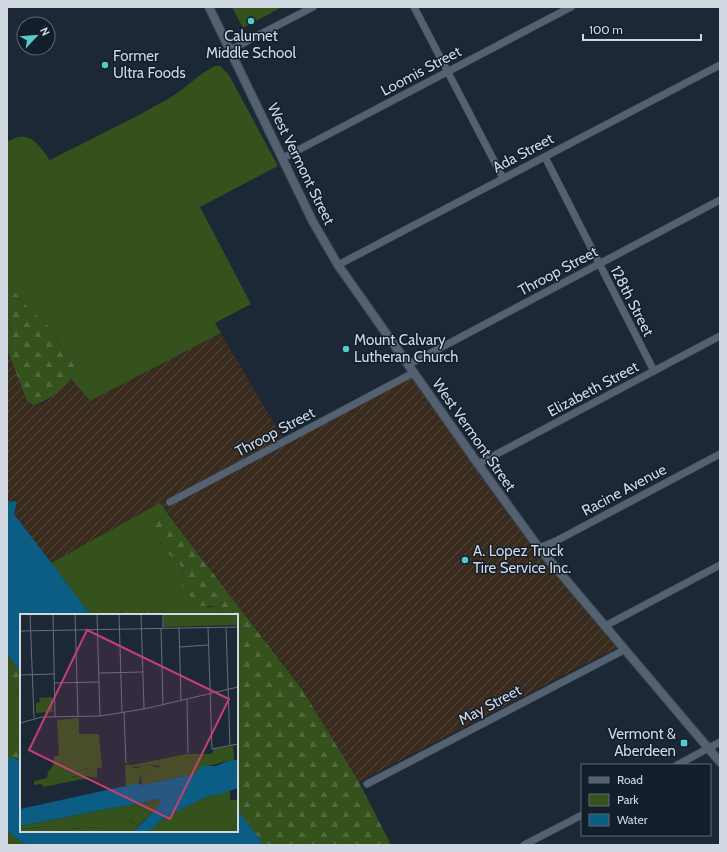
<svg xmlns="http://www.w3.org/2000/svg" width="727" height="852" font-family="Cabin,sans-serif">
<defs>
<pattern id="industrial-furrows" width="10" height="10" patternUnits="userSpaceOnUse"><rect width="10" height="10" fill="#3a2b1f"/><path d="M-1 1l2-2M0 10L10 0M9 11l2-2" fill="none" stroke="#55493f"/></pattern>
<pattern id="forest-firs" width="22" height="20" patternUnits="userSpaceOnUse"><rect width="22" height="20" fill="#35511c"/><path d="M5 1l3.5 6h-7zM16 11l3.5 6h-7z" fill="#51693d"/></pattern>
</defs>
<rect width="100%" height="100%" fill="#1d2836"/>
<path fill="url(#industrial-furrows)" d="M221,333L285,442L415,375L509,506L622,645L359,782L303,691L160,503L51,563L14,514L17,501L7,502V350L27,401L34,405L46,402L71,379L90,401Z"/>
<g fill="#35511c">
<path d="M232,7H282L243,28Z"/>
<path d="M215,66H220L229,75L278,166L200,207L251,304L215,323L221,333L90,401L71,379L76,371L73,360L61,347L53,330L33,312L7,284V142C29,128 38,144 50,160C89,140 129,121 168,99C185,89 197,75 215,66Z"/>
<path d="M7,317L14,340L9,346L8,352Z"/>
<path d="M160,503L170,517L164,516L154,523V530L166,552L180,564L183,572L182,584L208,607L216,606L218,609L217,615H152L148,608H128L118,615H91L51,563Z"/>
<path d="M7,676L21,696V742L7,733Z"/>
</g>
<g fill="url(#forest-firs)">
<path d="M7,284L33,312L53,330L61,347L73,360L76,371C67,386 51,400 34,405L27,401L8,352L9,346L14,340L7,317Z"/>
<path d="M164,516L170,517L303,691L359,782L391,845H264L237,809V615H217L218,609L216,606H199L187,593L182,584L183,572L180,564L166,552L154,530V523Z"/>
<path d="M128,607H143L148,608L152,615H118Z"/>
<path d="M7,654L21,672V696L7,676Z"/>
<path d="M7,733L21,742V761L7,756Z"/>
<path d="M7,831L26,845H7Z"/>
</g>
<g fill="#0b5d84">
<path d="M17,501L14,514L91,615H21V672L7,654V502Z"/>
<path d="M7,756L21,761V831H237V809L264,845H26L7,831Z"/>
</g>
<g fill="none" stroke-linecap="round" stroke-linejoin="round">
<g stroke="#3b4550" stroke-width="8">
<g id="minor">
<path d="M414,7L503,178"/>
<path d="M230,50L313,7"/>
<path d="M545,157L654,371"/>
<path d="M283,158L571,7"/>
<path d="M338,265L720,65"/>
<path d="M408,365L720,200"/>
<path d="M478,464L720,336"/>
<path d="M170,502L413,373"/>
<path d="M539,548L556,541L720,454"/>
<path d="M605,626L720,565"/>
<path d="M677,765L720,742"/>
<path d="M367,784L624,650"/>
<path d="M524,845L582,815"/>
</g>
</g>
<g stroke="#3b4550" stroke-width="10">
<path id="tertiary" d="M209,7L313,222L338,265L478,464L539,548L720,762"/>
</g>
<use href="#minor" stroke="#546171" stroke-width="7"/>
<use href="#tertiary" stroke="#546171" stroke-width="8"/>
</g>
<g fill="#53cdc9" stroke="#131e2c" stroke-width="1.5">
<circle cx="251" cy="21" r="4"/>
<circle cx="105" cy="65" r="4"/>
<circle cx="346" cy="349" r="4"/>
<circle cx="465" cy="560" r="4"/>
<rect x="680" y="739" width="8" height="8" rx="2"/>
</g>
<g text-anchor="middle" stroke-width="3" stroke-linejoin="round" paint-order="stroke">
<g font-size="15" fill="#d0d8e1" stroke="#131e2c" text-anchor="start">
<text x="251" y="41" text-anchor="middle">Calumet<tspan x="251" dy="17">Middle School</tspan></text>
<text x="113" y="61">Former<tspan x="113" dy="17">Ultra Foods</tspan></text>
<text x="354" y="345">Mount Calvary<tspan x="354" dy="17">Lutheran Church</tspan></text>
<text x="473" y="556">A. Lopez Truck<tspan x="473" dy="17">Tire Service Inc.</tspan></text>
<text x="676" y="739" text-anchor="end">Vermont &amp;<tspan x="676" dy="17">Aberdeen</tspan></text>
</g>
<g font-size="15" fill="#d0d8e1" stroke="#131e2c">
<text transform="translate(421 71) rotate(-28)" y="5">Loomis Street</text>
<text transform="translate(523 153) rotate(-28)" y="5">Ada Street</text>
<text transform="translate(301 164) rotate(64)" y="5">West Vermont Street</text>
<text transform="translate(558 271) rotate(-28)" y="5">Throop Street</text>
<text transform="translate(632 301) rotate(63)" y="5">128th Street</text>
<text transform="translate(593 389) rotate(-28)" y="5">Elizabeth Street</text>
<text transform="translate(275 432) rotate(-28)" y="5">Throop Street</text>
<text transform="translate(474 435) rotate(55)" y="5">West Vermont Street</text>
<text transform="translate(624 490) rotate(-28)" y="5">Racine Avenue</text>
<text transform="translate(490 705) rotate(-28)" y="5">May Street</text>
</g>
</g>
<g transform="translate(20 614)">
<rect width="218" height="218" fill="#1d2836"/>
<path d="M32,83L33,98L16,99V89L20,88L19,84ZM59,104V120H79L82,154H68L57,158L52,164L61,161L68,164L23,173L22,170L14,171V167L27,164L28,158L33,152L34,143L39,141L37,106ZM213,132L214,146L203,148L200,140H192L194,135ZM108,150L114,154L122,153L127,150L140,154L134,159L121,161L118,171L106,173L105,151ZM202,177H210V186H218V218H128ZM139,187L133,193L109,206L118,212L113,218H1L0,215L32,212H48L49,215L77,213L85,215V198Z" fill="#35511c"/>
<path d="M167,140H200L203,148L182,154L175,160L122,171L121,161L134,159L140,152L127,150L122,153L107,152ZM74,153L77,155V164L61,161L49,164L53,159ZM200,179L207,181L211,195L218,193V201L172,203L167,205L161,218H128L145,203L191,181ZM139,185L141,187L136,195L118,212L109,205L133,193L138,187L86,198V204L93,203L95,206L94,211L85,215L77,213L48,215V212H32L0,215V212Z" fill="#35511c"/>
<path d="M143,0H218V11L144,13Z" fill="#35511c"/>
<path d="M211,146H218V174L197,181H191L145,203L128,218H113L136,195L141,187L139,185L0,212V195L119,169L122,171L175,160L182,152H196Z" fill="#0b5d84"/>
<path fill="none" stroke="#656e7a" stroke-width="1" d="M10,0L14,104M33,0L35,102M55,0L58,102M77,0L80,102M99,0L102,98M121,0L124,95M143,0V14M188,13L192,135L218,130M206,13L210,132M159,14L161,86M141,15L143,91M0,17L218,13M160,33L188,31M79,59L123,58M0,61L34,60M35,69L79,68M167,86L168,139M104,98L106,149M0,109L22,103L80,102L124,95L218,73"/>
<path fill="#c53e76" fill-opacity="0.15" stroke="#c53e76" stroke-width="2" d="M67,16L209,85L150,205L9,136Z"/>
<rect width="218" height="218" fill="none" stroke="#d0d8e1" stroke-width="2"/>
</g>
<rect width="727" height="852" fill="none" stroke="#d0d8e1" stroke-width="16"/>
<rect x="581" y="764" width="130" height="72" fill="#131e2c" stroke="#5f6874"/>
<rect x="589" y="777" width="20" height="6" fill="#546171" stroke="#5f6874"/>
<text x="617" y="784" font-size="12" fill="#d0d8e1">Road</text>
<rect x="589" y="794" width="20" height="12" fill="#35511c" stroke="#5f6874"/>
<text x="617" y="804" font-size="12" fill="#d0d8e1">Park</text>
<rect x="589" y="814" width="20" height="12" fill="#0b5d84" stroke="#5f6874"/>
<text x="617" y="824" font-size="12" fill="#d0d8e1">Water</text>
<g transform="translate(36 36) rotate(64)"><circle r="19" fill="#131e2c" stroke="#5f6874"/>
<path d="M0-3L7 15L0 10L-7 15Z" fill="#53cdc9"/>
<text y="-6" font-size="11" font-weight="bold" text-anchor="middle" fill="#d0d8e1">N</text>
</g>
<path d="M583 34v6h118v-6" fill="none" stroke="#d0d8e1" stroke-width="2"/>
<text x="589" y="34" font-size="12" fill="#d0d8e1" stroke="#131e2c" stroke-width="3" paint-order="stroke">100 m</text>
</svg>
